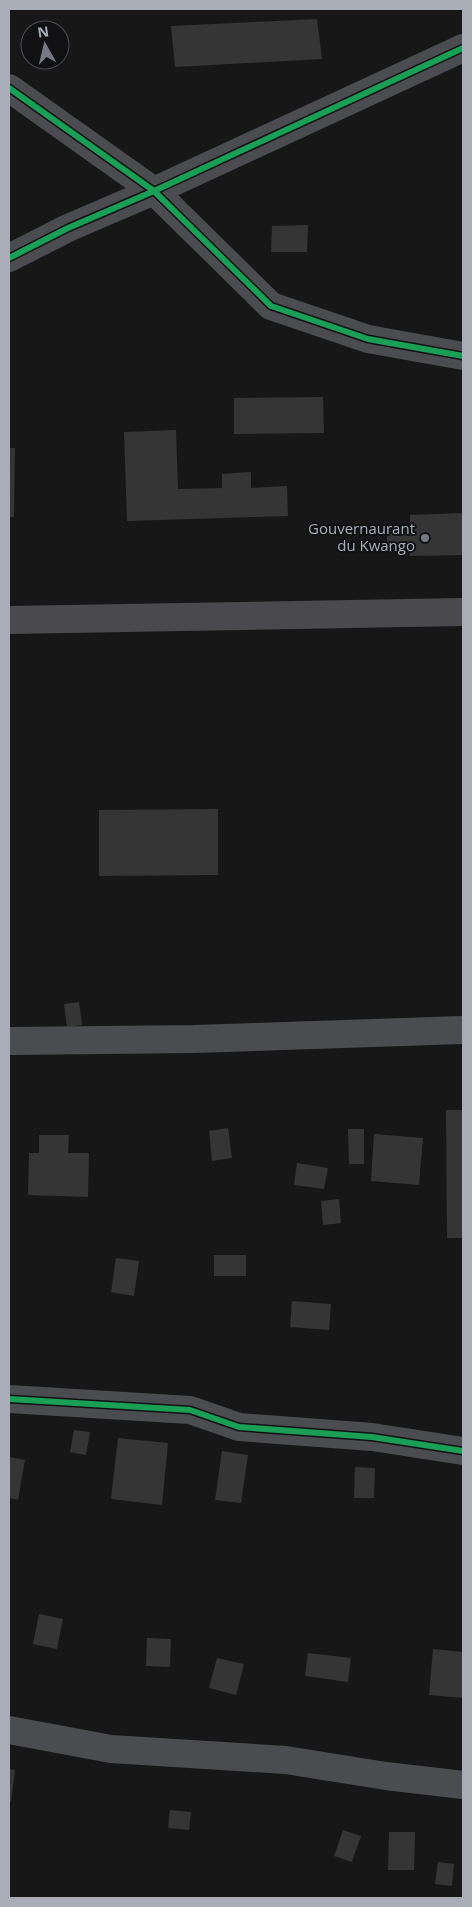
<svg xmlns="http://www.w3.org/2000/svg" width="472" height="1907" font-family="'Open Sans',sans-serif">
<rect width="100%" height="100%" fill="#171717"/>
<g fill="#353536">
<path d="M317,19L322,59L175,67L171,26Z"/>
<path d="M308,225L307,252H271L272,226Z"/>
<path d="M323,397L324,433L234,434V398Z"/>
<path d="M176,430L178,489L222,488V474L251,472V488L287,486L288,516L127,521L124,432Z"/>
<path d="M9,448H15L14,517H9Z"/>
<path d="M463,513V555L410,556V550H387V526H410V515Z"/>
<path d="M218,809V875L99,876V810Z"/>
<path d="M79,1002L82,1025L67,1027L64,1004Z"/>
<path d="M446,1110H463V1238H447Z"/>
<path d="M228,1128L232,1158L212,1161L209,1131Z"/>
<path d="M348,1129H364V1164H349Z"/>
<path d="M374,1134L423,1138L419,1185L371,1181Z"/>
<path d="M39,1135H69L68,1153H89L88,1197L28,1195L29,1153H39Z"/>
<path d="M297,1163L328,1168L324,1189L294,1185Z"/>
<path d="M339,1199L341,1223L323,1225L321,1201Z"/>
<rect x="214" y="1255" width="32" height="21"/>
<path d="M116,1258L139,1261L134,1296L111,1292Z"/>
<path d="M292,1301L331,1304L329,1330L290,1327Z"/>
<path d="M74,1430L90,1432L86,1455L70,1452Z"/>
<path d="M118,1438L168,1443L162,1505L111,1499Z"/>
<path d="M222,1451L248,1455L241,1503L215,1500Z"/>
<path d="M9,1457L25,1460L18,1500L9,1498Z"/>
<path d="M355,1467L375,1468L374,1498H354Z"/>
<path d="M39,1614L63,1619L57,1649L33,1644Z"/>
<path d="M147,1638L171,1639L170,1667L146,1666Z"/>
<path d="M433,1649L463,1652V1698L429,1695Z"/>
<path d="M308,1653L351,1658L348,1682L305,1676Z"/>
<path d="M217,1658L244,1664L236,1695L209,1688Z"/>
<path d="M9,1769L15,1770L11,1802H9Z"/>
<path d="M170,1810L191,1812L189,1830L168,1828Z"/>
<path d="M343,1830L361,1836L352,1862L334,1856Z"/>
<path d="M389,1832H415L414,1870H388Z"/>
<path d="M438,1862L454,1864L452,1886L435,1884Z"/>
</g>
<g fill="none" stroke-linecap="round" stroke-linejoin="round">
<g stroke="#4b4c50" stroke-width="28">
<path d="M9,88L154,191L271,306L368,339L463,356"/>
<path d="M9,258L68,228L154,191L463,48"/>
<path d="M9,1041L194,1039L463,1030"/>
<path d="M9,1399L190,1410L239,1427L372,1437L463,1451"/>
<path d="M9,1730L111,1749L286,1760L386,1776L463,1785"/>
</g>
<path stroke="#4a4a4e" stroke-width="28" d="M9,620L463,612"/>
<g stroke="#111113" stroke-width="9">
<g id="cycleway">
<path d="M9,88L154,191L271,306L368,339L463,356"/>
<path d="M9,258L68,228L154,191L463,48"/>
<path d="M9,1399L190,1410L239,1427L372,1437L463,1451"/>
</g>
</g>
<use href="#cycleway" stroke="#1a9f57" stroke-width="6"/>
</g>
<circle fill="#757880" stroke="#111113" stroke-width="2" cx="425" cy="538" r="5"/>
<g text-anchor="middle" stroke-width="4" stroke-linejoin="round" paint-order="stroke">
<g font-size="15" fill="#a8adb8" stroke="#111113" text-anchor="end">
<text x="415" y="534">Gouvernaurant<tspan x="415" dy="17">du Kwango</tspan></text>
</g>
</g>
<rect width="472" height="1907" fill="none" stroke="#a8adb8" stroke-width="20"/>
<g transform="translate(45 45) rotate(352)"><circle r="24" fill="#111113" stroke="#4d4f55"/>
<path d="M0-4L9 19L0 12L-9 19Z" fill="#757880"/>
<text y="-8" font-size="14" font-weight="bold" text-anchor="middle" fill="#a8adb8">N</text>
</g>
</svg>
